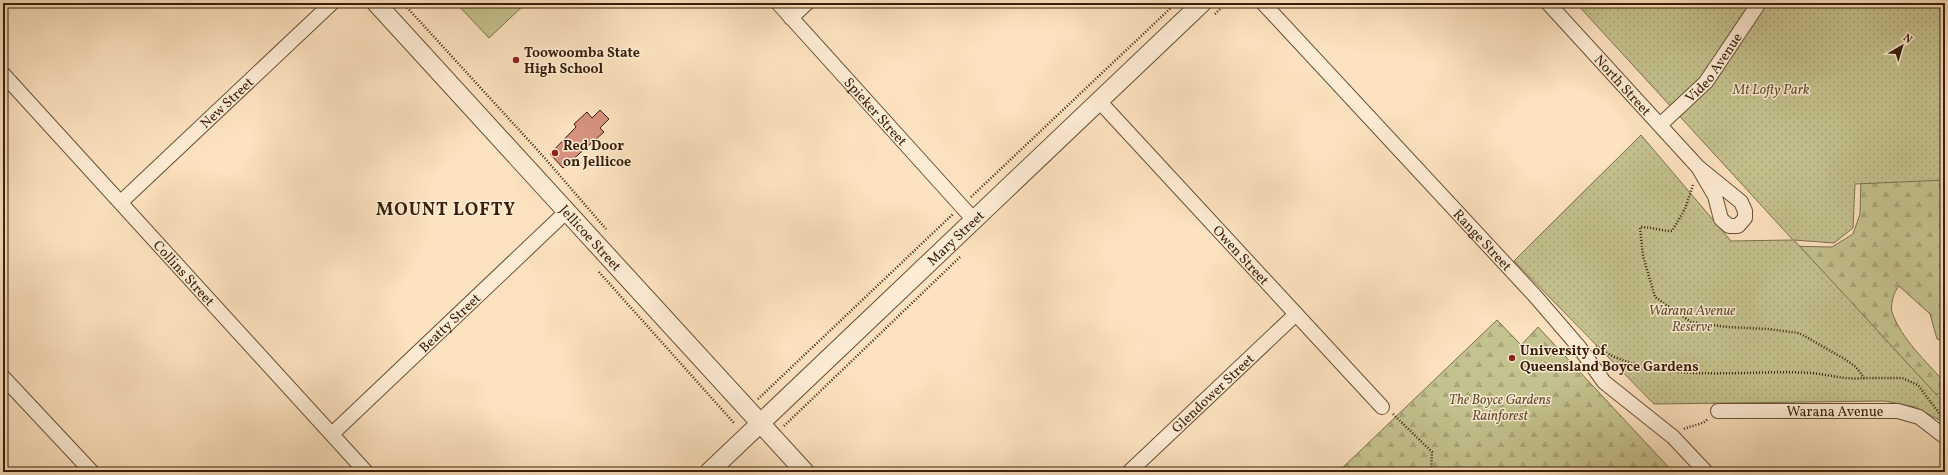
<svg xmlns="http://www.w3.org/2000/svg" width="1948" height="475" font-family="Vollkorn,serif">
<defs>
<pattern id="forest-firs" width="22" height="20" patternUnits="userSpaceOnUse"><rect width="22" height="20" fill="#c4c28e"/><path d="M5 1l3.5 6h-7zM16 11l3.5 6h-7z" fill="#a9a679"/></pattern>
<pattern id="park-dots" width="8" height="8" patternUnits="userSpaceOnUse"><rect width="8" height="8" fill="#c4c28e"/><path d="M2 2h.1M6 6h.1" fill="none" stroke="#a9a679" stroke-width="1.8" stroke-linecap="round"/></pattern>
</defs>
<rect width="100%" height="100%" fill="#fce2be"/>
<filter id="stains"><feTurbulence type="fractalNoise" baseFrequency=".005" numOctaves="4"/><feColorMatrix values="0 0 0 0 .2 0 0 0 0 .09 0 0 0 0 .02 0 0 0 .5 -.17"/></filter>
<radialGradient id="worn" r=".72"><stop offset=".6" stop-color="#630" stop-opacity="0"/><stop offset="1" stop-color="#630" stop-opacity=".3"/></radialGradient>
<path fill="#c4c28e" stroke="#7e704c" d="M456,3H526L489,38Z"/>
<g fill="url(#forest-firs)" stroke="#7e704c">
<path d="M1945,3V341L1937,339L1930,314L1899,286C1894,291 1890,305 1892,312C1901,339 1927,362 1945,383V394H1931L1514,261L1615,161L1691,244L1832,247L1853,234L1860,214L1863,115Z"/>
<path d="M1497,320L1521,345L1538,327L1673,472H1338Z"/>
</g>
<path fill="url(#park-dots)" stroke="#7e704c" d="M1576,3H1945V180L1855,184L1853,228L1834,243L1794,240L1945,404V423L1915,407L1885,401L1654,404L1514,261L1641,135L1731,241L1793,240Z"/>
<path fill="#d6917f" stroke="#391e09" d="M600,110L609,119L600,128L604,132L563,168L550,154L576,127L574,124L587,112L592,118Z"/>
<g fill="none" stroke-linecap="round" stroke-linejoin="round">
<g stroke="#6a4f36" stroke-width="16">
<g id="minor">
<path id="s1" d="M778,3L974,220"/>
<path id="s2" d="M1263,3L1536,297L1579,347L1604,382L1673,437L1706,472"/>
<path id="s3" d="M1548,3L1698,167L1741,202L1745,211V218L1738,226H1729L1721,219L1715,196L1698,167"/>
<path d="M791,18L807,3"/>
<path id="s4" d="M3,74L366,472"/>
<path id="s5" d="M1100,102L1382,407"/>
<path id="s6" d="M1660,125L1706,82L1757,6L1755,3"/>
<path id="s7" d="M121,202L332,3"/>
<path d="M3,377L92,472"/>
<path id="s8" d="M1718,411H1898L1919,417L1945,437"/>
<path id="s9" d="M332,434L567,211"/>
<path id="s10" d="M1129,472L1296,314"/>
</g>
</g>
<g stroke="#6a4f36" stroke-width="20">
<g id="tertiary">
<path id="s11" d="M376,3L805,472"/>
<path id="s12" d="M709,472L1202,3"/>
</g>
</g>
<g stroke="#391e09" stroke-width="2.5" stroke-dasharray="1 2" stroke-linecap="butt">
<path d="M403,3L542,155L606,229"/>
<path d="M1215,14L1226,3"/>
<path d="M1693,185L1685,209L1672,231C1661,231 1652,227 1640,227L1643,256L1655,297L1691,322L1727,327L1768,329L1799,333L1843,358L1856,367L1864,378H1902L1918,385L1942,417"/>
<path d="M971,197L1176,3"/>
<path d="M599,272L734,423"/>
<path d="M1596,346C1602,350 1609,355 1617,358C1680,383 1747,369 1812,373C1830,375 1846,380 1864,378"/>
<path d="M758,399L953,214"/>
<path d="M1393,414L1432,452L1431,472"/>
<path d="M784,426L961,256"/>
<path d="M1684,429C1692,425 1702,425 1708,419"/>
</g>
<use href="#minor" stroke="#fdecd5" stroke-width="14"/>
<use href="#tertiary" stroke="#fdecd5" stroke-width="18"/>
</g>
<g fill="#8f2418" stroke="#fdecd5" stroke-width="1.5">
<circle cx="516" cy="60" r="4"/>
<circle cx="555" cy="153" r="4"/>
<circle cx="1512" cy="358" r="4"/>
</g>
<g text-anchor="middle" stroke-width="3" stroke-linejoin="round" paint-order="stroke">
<g font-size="14" font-weight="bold" fill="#391e09" stroke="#fdecd5" text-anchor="start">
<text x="524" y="57">Toowoomba State<tspan x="524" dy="16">High School</tspan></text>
<text x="563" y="150">Red Door<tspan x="563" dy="16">on Jellicoe</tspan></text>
<text x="1520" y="355">University of<tspan x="1520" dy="16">Queensland Boyce Gardens</tspan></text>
</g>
<g font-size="14" fill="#391e09" stroke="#fdecd5">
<text dy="5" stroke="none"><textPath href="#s6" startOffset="79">Video Avenue</textPath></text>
<text dy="5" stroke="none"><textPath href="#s3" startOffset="111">North Street</textPath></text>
<text dy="5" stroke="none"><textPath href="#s7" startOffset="145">New Street</textPath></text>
<text dy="5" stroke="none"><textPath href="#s1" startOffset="146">Spieker Street</textPath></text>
<text dy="5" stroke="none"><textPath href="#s11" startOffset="318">Jellicoe Street</textPath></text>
<text dy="5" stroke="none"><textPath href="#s12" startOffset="340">Mary Street</textPath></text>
<text dy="5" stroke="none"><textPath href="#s2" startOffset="323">Range Street</textPath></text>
<text dy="5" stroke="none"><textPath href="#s5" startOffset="208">Owen Street</textPath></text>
<text dy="5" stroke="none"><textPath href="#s4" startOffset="269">Collins Street</textPath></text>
<text dy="5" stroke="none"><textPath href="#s9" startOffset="162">Beatty Street</textPath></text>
<text dy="5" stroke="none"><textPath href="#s10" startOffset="115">Glendower Street</textPath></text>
<text dy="5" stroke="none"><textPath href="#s8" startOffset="117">Warana Avenue</textPath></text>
</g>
<g font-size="14" font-style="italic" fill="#634f31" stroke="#fdecd5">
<text x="1771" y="94">Mt Lofty Park</text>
<text x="1692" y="315">Warana Avenue<tspan x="1692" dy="16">Reserve</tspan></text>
<text x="1500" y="404">The Boyce Gardens<tspan x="1500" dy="16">Rainforest</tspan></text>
</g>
<g font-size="18" font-weight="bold" letter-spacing="1" fill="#391e09" stroke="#fdecd5">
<text x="446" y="215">MOUNT LOFTY</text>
</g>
</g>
<rect width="1948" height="475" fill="none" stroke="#fce2be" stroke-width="16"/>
<rect x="4" y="4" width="1940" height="467" fill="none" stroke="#391e09" stroke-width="2"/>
<rect x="8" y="8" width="1932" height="459" fill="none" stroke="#391e09"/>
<g transform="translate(1902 46) rotate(38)" stroke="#fdecd5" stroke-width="3" paint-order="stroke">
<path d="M0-3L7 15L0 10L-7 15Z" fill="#391e09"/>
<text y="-6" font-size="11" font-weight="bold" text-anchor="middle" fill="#391e09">N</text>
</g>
<rect width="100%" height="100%" filter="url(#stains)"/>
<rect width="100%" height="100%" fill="url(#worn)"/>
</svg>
